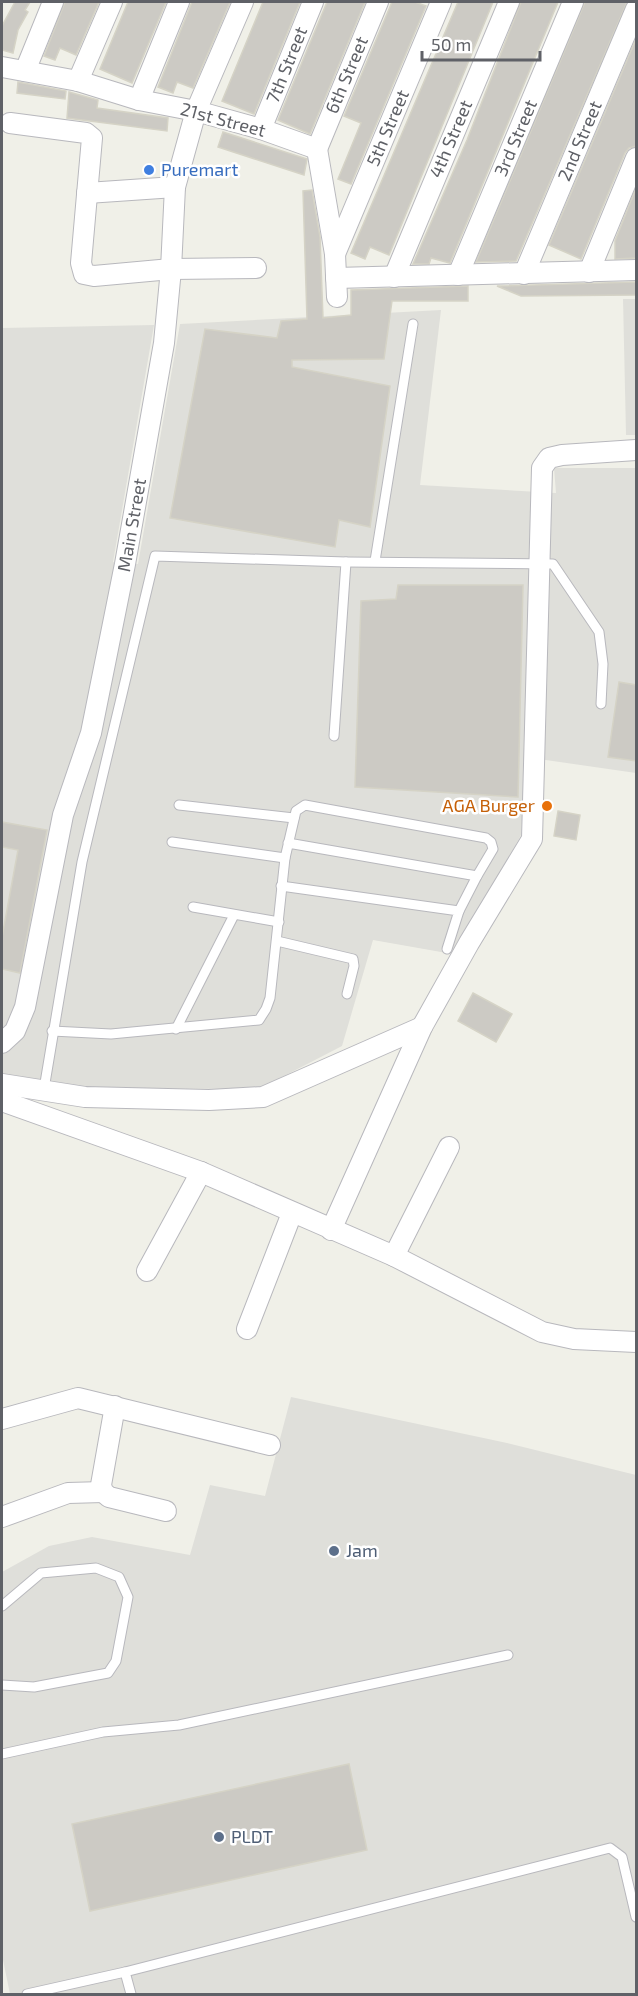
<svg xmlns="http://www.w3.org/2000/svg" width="638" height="1996" font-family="'Exo 2',sans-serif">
<rect width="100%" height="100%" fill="#f0f0e8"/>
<g fill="#dfdfda">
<path d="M623,299H636V435H626Z"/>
<path d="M441,310L420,485L556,493L554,468H636V773L525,757L521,835L458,955L373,940L342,1046L259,1089L78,1088L2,1076V328L154,325L113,562L138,564L180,324Z"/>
<path d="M291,1397L507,1443L636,1475V1994H10L2,1955V1572L49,1546L92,1537L190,1555L210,1485L265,1496Z"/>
</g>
<g fill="#cccac4" stroke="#d5d3c6" stroke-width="1.5">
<path d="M15,2H30L25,10L28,12L18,30L13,53L2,50V26Z"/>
<path d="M65,2H99L76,55L60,48L55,60L44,56Z"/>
<path d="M128,2H166L132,83L100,69Z"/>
<path d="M192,2H230L193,88L177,82L173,93L158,87Z"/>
<path d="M263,2H300L254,114L222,101Z"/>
<path d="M327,2H365L310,134L278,120Z"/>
<path d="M392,2H415L426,6L351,184L338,179L361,123L344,116Z"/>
<path d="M458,2H493L389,255L370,247L365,259L351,253Z"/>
<path d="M521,2H558L450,263L431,258L429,264H413L467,140Z"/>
<path d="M585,2H627L516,261L476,262Z"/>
<path d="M636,39V146L629,148L625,153L581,259L549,245Z"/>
<path d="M18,82L66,91L65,99L17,93Z"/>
<path d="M69,92L98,100L97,108L168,118L167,131L67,118Z"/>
<path d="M223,132L307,159L304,175L218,147Z"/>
<path d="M636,188V258L615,259V241Z"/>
<path d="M312,190L320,237L323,318L351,315V290L468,286V301H392L384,359L292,360V367L390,386L370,527L339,520L335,547L170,518L205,329L277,338L281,321L307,319L303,191Z"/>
<path d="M636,282V295L521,296L497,286Z"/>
<path d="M398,585H523L518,797L355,787L361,601L396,599Z"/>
<path d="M619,682L636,685V761L608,757Z"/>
<path d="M558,811L580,815L576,840L554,836Z"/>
<path d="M2,822L47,830L20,973L2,969V937L18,850L2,847Z"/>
<path d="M473,993L512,1014L496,1042L458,1021Z"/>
<path d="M349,1764L367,1850L90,1911L72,1824Z"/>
</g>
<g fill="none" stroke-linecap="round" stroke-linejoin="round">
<g stroke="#b8b8bd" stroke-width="11">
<g id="service">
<path d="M375,561L413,324"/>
<path d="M334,736L346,562"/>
<path d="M179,805L294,818"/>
<path d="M172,842L285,858"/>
<path d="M281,886L459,911L447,949"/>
<path d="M193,907L279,922"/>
<path d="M459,911L477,876"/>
<path d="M277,941L353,959L354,966L347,994"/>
<path d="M176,1029L234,915"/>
<path d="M52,1031L111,1034L259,1020L266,1009L270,998L285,858L296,811L305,805L486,838L491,842L493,849L477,876L288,843"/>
<path d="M44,1089L82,862L155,556L346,562L553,564L599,632L603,664L601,704"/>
<path d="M2,1606L41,1573L96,1568L119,1577L128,1597L116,1661L108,1673L34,1687L2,1685"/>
<path d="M2,1754L103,1732L179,1725L508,1655"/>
<path d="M27,1994L125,1972"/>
<path d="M131,1994L125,1972L610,1848L622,1857L636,1917"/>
</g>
</g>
<g stroke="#b8b8bd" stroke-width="22">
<g id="minor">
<path d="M2,67L78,81L139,100L196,111L261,129L317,149"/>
<path d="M25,71L53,2"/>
<path d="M78,81L112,2"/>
<path d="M139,100L179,2"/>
<path d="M10,123L86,133L92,138L81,263L84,274L94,276L171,269L256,268"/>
<path d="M261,129L313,2"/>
<path d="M317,149L378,2"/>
<path d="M317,149L335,254L337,297"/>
<path d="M87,193L175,187"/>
<path d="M335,254L441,2"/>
<path d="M589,272L636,158"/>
<path d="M524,274L636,9"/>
<path d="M458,275L573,2"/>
<path d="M394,277L509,2"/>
<path d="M336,278L636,270"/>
<path d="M2,1043L15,1031L25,1007L63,815L91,733L125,564L164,343L171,269L175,187L196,111L243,2"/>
<path d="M2,1084L85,1097L209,1100L263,1097L422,1027"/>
<path d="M2,1101L201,1172L394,1256L542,1332L574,1339L636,1342"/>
<path d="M331,1230L422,1027L469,943L532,839L542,468L549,458L562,455L636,450"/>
<path d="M394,1256L449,1147"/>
<path d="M147,1271L201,1172"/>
<path d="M247,1329L292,1213"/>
<path d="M115,1406L101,1485L103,1492L109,1497L166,1511"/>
<path d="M2,1419L78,1398L270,1445"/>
<path d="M2,1517L68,1493L103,1492"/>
</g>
</g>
<use href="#service" stroke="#fff" stroke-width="9"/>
<use href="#minor" stroke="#fff" stroke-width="20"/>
</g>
<circle fill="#3f7fe0" stroke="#fff" stroke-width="2" cx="149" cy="170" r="6"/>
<circle fill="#e8710a" stroke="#fff" stroke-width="2" cx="547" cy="806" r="6"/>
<g fill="#5c6f8a" stroke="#fff" stroke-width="2">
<circle cx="334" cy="1551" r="6"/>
<circle cx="219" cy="1837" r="6"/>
</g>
<g text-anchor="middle" stroke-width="5" stroke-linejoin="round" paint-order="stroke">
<g font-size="18" fill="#5f6167" stroke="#fff">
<text transform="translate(287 65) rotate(-68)" y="6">7th Street</text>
<text transform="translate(347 75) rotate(-67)" y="6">6th Street</text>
<text transform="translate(223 120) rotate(15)" y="6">21st Street</text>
<text transform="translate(388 128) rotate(-67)" y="6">5th Street</text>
<text transform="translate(516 138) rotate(-67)" y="6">3rd Street</text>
<text transform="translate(451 139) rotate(-67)" y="6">4th Street</text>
<text transform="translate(580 141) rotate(-67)" y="6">2nd Street</text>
<text transform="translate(132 525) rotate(-80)" y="6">Main Street</text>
</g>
<g font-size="18" fill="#366cbe" stroke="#fff" text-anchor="start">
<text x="161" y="176">Puremart</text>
</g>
<g font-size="18" fill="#c56008" stroke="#fff" text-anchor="end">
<text x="535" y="812">AGA Burger</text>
</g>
<g font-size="18" fill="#4e5e75" stroke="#fff" text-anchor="start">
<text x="346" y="1557">Jam</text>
<text x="231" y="1843">PLDT</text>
</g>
</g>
<rect width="638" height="1996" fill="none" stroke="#5f6167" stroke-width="6"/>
<path d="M422 51v9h118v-9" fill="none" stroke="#5f6167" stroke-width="3"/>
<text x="431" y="51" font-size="18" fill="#5f6167" stroke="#ffffff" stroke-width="4.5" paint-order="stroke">50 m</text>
</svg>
